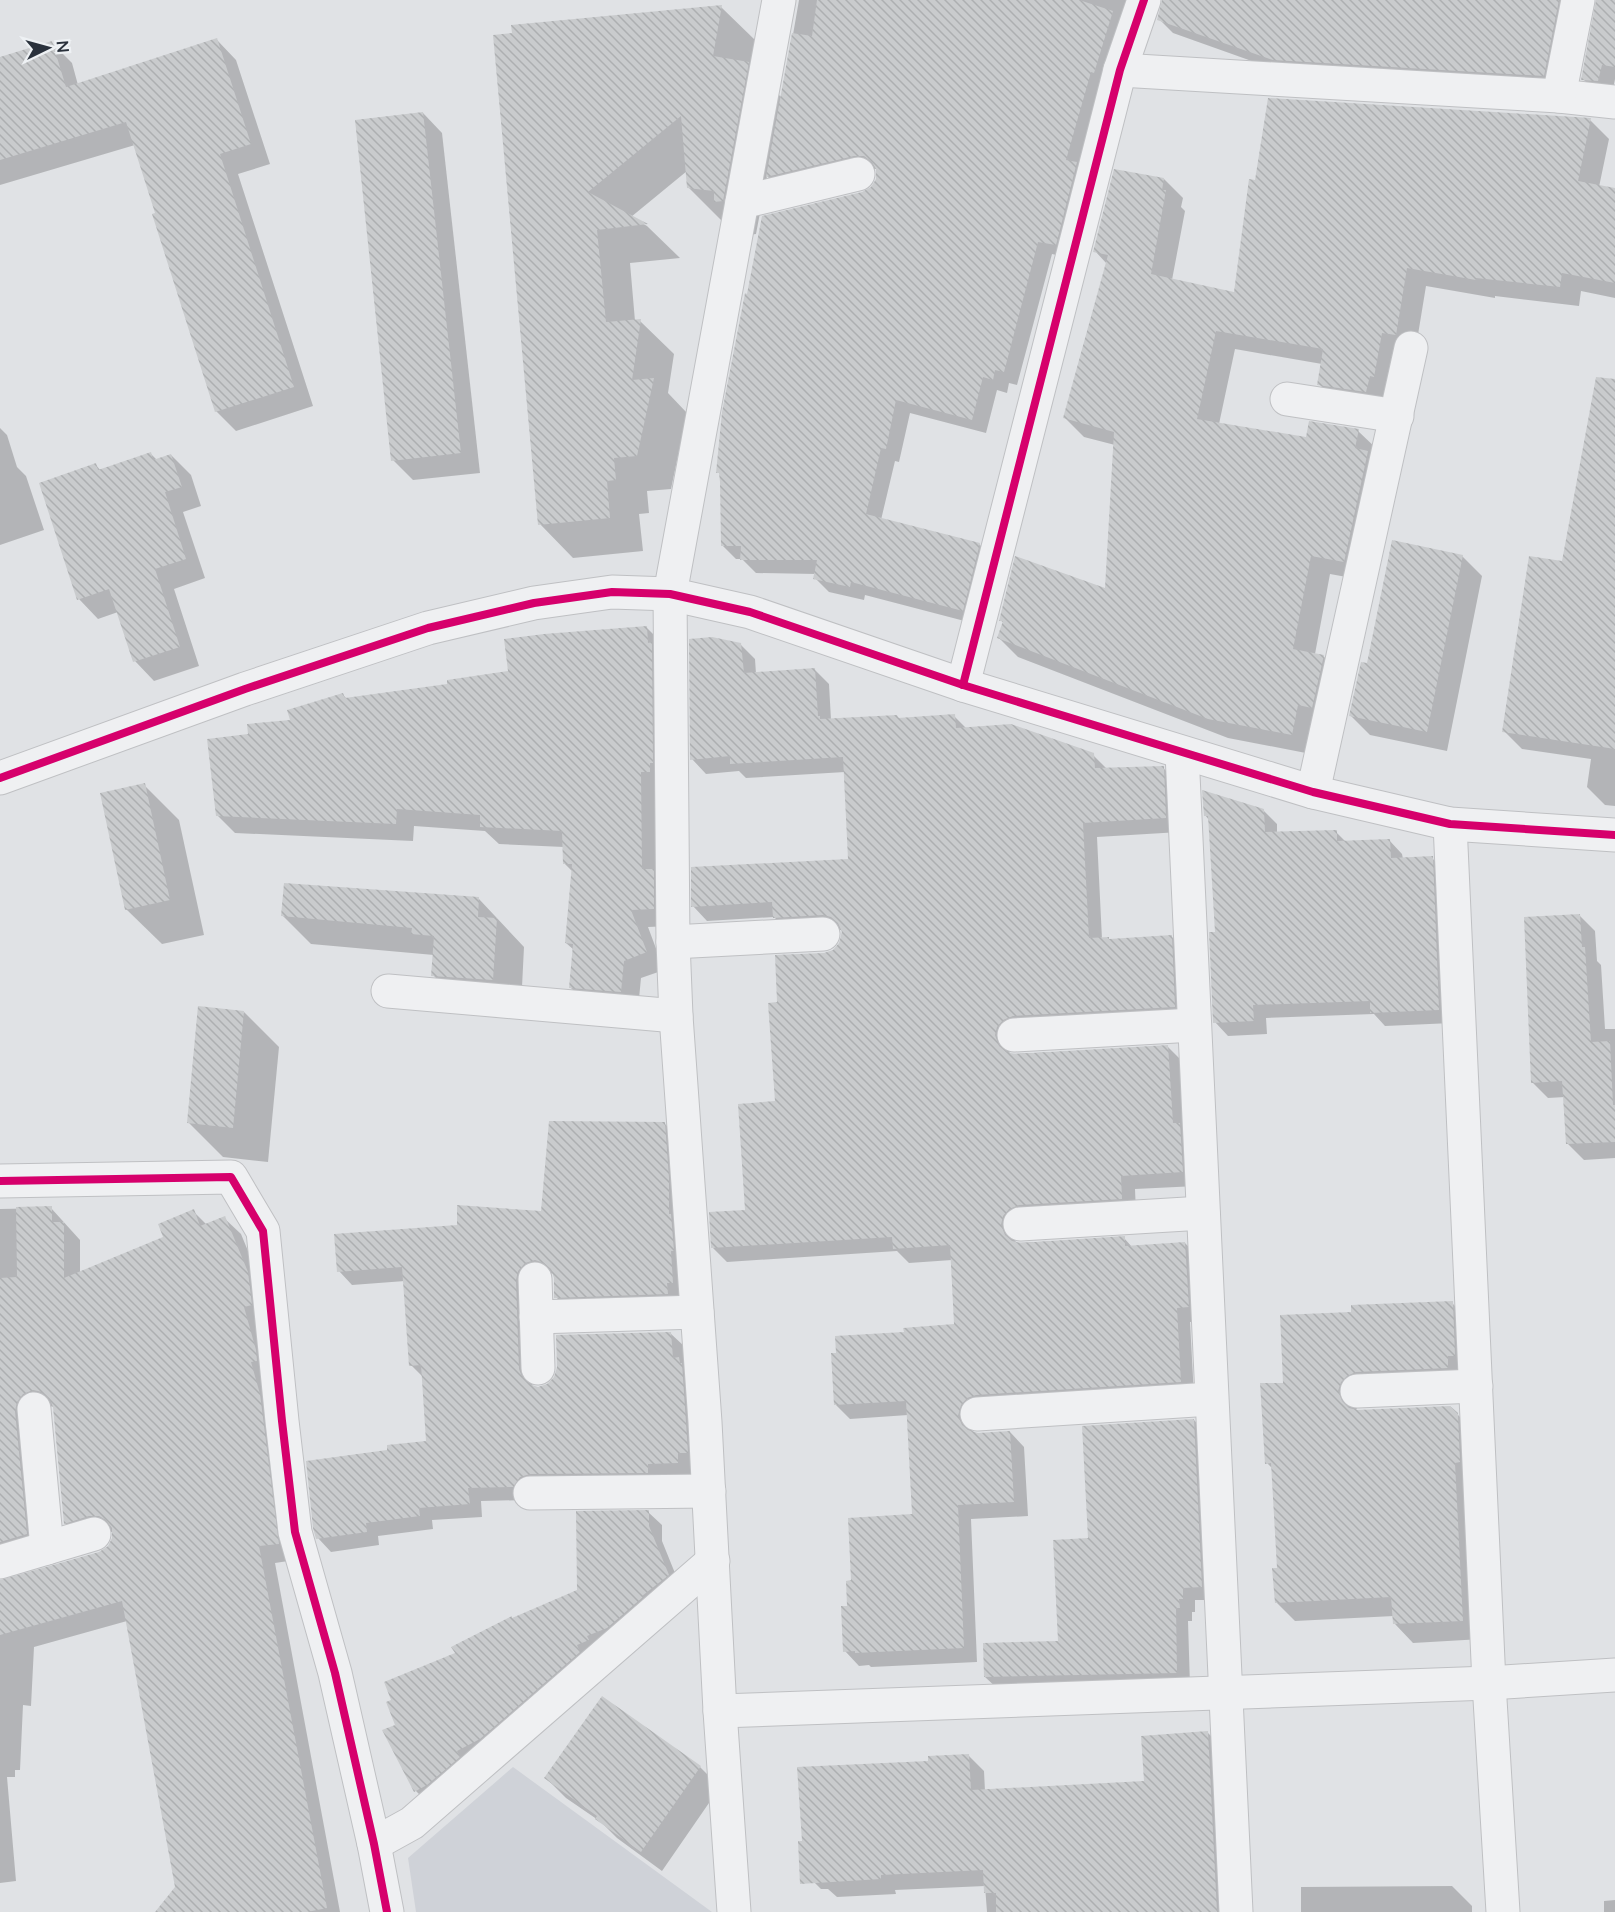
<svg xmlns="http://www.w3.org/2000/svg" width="1615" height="1912" font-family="Lato,sans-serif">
<defs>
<pattern id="building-back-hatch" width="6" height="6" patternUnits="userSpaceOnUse" patternTransform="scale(1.5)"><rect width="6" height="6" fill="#c9cbcd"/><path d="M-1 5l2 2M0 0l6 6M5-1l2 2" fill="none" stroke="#adafb1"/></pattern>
</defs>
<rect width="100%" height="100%" fill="#e0e2e5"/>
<path fill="#cfd2d8" d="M513,1767L712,1912H416L408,1858Z"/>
<g fill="#0003">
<path d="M799,0H1145L1070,258L1052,254L1017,385L1009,383L1007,393L997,390L986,433L910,413L899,462L895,461L881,520L979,544L993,558L976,624L865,595L864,600L829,592L815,578L816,574L756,573L742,559H736L722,545L721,475L718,472L863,194L872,188L878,179V169H869L781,190L767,176L756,234L749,235L722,221L688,187L687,171L631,217L647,226L680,258L630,263L635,321H640L674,354L668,393L687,413L671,489L647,491L649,513L639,514L643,551L573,558L540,524L495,36L721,7L755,40L750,66L782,98Z"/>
<path d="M1163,0H1580L1557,89L1288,74L1173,33L1159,19Z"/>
<path d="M1598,0H1615V79L1612,94L1597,93L1583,79Z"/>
<path d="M217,40L236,60L270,164L238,174L313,406L236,431L216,411L135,145L0,185V58L52,43L72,63L78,85Z"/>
<path d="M423,113L442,133L480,473L413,480L393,460Z"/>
<path d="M1590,120L1609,139L1599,187L1615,190V298L1581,291L1579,306L1495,296V298L1426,286L1415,353L1385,411L1338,403L1319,384L1322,364L1235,349L1219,424L1307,438L1358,431L1378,450L1363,580L1330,574L1315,654L1323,656L1343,675L1311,754L1228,738L1018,657L999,638L1004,623L1000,620L1106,590L1115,445L1084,437L1065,418L1107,264L1095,251L1164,179L1183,198L1181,207L1185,211L1172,280L1235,294L1256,181Z"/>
<path d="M1615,398V806L1605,805L1587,787L1591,759L1522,749L1504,731L1563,563Z"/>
<path d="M0,428L7,435L17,467L26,476L44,530L0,545Z"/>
<path d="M151,454L157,460L171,455L191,475L201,506L183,512L205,578L174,589L199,666L154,681L135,661L118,612L98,619L79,599L96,465L101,471Z"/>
<path d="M1462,556L1482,576L1447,751L1370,735L1351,716L1368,664Z"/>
<path d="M646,627L664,645L671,926L648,927L664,970L641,978L638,1009L588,1005L570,987L574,950L566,943L573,872L564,863V847L499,844L485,831L414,826L413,841L235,833L217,815L250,735L292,721L343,695L347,699L449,685L510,672Z"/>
<path d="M741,645L755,659L756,674L814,669L829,684L831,720L897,716L900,719L954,716L967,729L1093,755L1108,770L1163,768L1178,782L1180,832L1097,837L1102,939L1110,941L1171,936L1186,951L1189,1021L1011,1042L1009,1051L1010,1054L1168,1047L1182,1061L1197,1186L1135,1189L1136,1213L1017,1231L1015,1240L1016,1243L1124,1238L1132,1247L1185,1243L1199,1258L1203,1321L1190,1322L1194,1396L974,1421L972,1431L978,1434L1010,1432L1024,1447L1028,1516L971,1519L977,1662L871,1667L869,1665L859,1666L845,1651L852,1582L914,1516L908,1415L850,1419L836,1405L905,1333L956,1326L952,1260L909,1263L897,1251L727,1262L713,1248L746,1211L776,1103L779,1003L824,954L834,951L841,944L842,930L789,932L774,917L707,921L693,906L850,860L845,772L746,778L739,771L706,774L692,759Z"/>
<path d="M144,785L179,820L204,935L162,944L126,909Z"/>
<path d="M1263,810L1277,824V834L1336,832L1347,843L1389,840L1402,854L1403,859L1432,858L1445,871L1452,1023L1385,1026L1374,1014L1266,1018L1267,1034L1228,1036L1215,1022L1216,933L1209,820L1205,815Z"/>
<path d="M479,899L524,947L521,1007L461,1003L433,975L434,955L311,944L283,916Z"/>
<path d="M1579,915L1595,931L1597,961L1601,965L1605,1029H1615V1158L1584,1160L1568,1144L1565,1097L1548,1098L1532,1082Z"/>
<path d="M244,1012L279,1047L268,1162L223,1157L188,1122Z"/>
<path d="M664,1123L677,1136L686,1296L569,1310L556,1297L554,1274L549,1273L529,1294L532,1383L533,1387L539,1388L670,1333L684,1346L700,1466H691V1476L526,1500L481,1501L482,1517L432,1520L433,1529L378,1536L379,1545L331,1552L318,1538L389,1451L428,1442L424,1378L411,1365L405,1281L352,1285L339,1271L459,1227L543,1213Z"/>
<path d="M51,1208L80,1240V1273L165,1238L193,1211L207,1225L224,1218L241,1234L264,1290L295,1560L275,1563L340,1912H156L176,1887L127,1621L34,1647L31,1706L23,1705L20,1770H15V1777H7L16,1881L0,1883V1581L100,1553L108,1548L114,1539L113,1532H106L82,1539L65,1523L54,1407L49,1406L43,1551L0,1571V1209Z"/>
<path d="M1452,1303L1471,1322L1473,1374L1359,1401L1356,1411L1457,1414L1476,1433L1482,1639L1413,1643L1395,1624L1394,1616L1295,1621L1276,1602L1278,1569L1273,1469L1267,1463L1285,1384L1353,1313Z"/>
<path d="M1194,1420L1207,1434L1215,1600H1195V1612H1192V1621H1188L1190,1686L999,1690L985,1677L1060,1643Z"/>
<path d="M648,1512L662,1525V1541L681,1588L429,1804L416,1791L396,1726L457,1654L513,1619L579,1591Z"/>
<path d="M602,1698L700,1767L720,1787L662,1871L617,1838L601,1822L566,1798L546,1778Z"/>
<path d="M1208,1733L1223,1748L1231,1912H987L985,1886L895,1890L896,1894L837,1897L828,1889H821L806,1874L929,1762L969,1756L984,1771L985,1791L1146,1783Z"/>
<path d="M1452,1886L1472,1906V1912H1301V1887Z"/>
<path d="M1615,1900V1912H1604V1901Z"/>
</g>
<g fill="url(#building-back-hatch)">
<path d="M817,0H1079L1113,11L1094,73L1091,72L1066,160L1077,162L1056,245L1038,242L1004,372L995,370L993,380L983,377L972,420L896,400L886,449L881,448L866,514L980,543L963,611L851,582L850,587L813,579L817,560H740L741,546H721L720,482L719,473H716L722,412L745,293L747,294L762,216L862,192L871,187L876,179V169L872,162L864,156H854L766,177L792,33L812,36Z"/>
<path d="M1162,0H1559L1544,76L1273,60L1157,20Z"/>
<path d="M1596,0H1615V67L1602,65L1598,81L1581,80Z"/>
<path d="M722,5L713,56L749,62L723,201L714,202V191L687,188L681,116L588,192L648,224L597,230L606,322L641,319L632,380L654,378L637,456L614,458L616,480L607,481L610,518L538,525L493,35L512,33L511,25Z"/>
<path d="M217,38L251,144L220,154L294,387L215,412L152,214L155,213L126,122L0,160V57L52,41L66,87Z"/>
<path d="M1268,98L1591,118L1578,181L1615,188V283L1562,273L1560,287L1476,278V280L1407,268L1396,335L1382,333L1374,377L1370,376L1366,392L1317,385L1323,349L1216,331L1197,419L1306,437L1309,421L1359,429L1355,448L1368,451L1344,562L1311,556L1293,649L1324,655L1312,708L1298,705L1292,735L1208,719L997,638L1003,621H999L1015,556L1105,588L1114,432L1063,418L1108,255L1093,252L1114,169L1164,178L1162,190H1166L1151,274L1234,292L1249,179L1255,180Z"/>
<path d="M423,112L461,453L391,461L355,120Z"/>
<path d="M1596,377L1615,379V749L1502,732L1529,556L1562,561Z"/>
<path d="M151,452L153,460L171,454L182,487L165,492L186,559L155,569L180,647L133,662L109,589L77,600L39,483L96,463L98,470Z"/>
<path d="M1392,540L1463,555L1427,732L1349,716L1361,662L1367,663Z"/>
<path d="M647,626L648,643L652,642L653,763H650V772H641L642,869H654V909L631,910L647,952L624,961L621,992L569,988L573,944L565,943L572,864H563L562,831L480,827V815L397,809L396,824L216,816L207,739L248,734L247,724L290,720L287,710L343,693L345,698L447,684V680L508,671L504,639L544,634Z"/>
<path d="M712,637L741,643L744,673L815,668L818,716H820V719L897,715L898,718L955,714L956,728L1011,724L1094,753L1095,768L1164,766L1166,818L1083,823L1089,938L1109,937V939L1172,935L1175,1007L1013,1016L1003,1020L997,1027L995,1035L999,1046L1006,1052L1015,1054L1168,1045L1173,1123H1180L1183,1172L1121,1176L1122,1199L1019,1205L1009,1209L1003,1216L1001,1225L1005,1235L1012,1241L1021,1243L1125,1236V1246L1185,1242L1189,1307L1177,1308L1181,1382L976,1395L967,1398L961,1405L958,1416L962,1425L968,1430L978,1433L1010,1431L1014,1502L958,1505L964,1648L855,1653V1651L843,1652L841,1606H847L846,1581L851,1580L848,1518L912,1514L906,1401L834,1405L831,1353H836L835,1336L904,1332L903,1328L954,1324L950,1245L893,1249L892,1237L711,1248L709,1212L745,1210L738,1104L775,1101L768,1003L777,1002L775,955L824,953L833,950L839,943L842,932L838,923L831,917L823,915L773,918L772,902L691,907V867L848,859L843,757L730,764V756L690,760L689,639Z"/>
<path d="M145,783L170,900L125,910L100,793Z"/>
<path d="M1202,790L1264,809L1265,832L1337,830V841L1390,839L1391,858L1433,856L1439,1010L1370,1013V1001L1253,1005L1254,1021L1213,1023L1209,932H1215L1208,816H1204Z"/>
<path d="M284,883L479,897L478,917L497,918L493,980L431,976L434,936L411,934L412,928L281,916Z"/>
<path d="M1580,914L1582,947H1585L1591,1042L1610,1041L1613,1105H1615V1142L1566,1144L1562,1081L1531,1083L1524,917Z"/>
<path d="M198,1006L244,1011L233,1128L187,1123Z"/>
<path d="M549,1121L665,1122L669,1178V1214H671L674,1251H671L673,1283H667L668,1294L554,1298V1278L551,1269L544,1263L535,1260L525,1263L518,1271L516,1280L519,1369L522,1377L529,1384L538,1387L547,1384L554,1377L557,1367L556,1335L671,1332L673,1358L679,1357L680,1363H682L688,1453H678V1463L648,1464V1473L530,1474L520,1477L513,1487L468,1488L470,1504L419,1508L420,1516L366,1523L367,1532L316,1539L313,1528L306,1461L387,1450V1445L426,1441L421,1365L409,1366L402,1267L337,1272L334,1234L457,1225V1205L541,1211Z"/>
<path d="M52,1206V1222H64V1278L163,1237L158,1224L194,1209L200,1226L225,1216L248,1272L252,1305L244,1307L256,1350L257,1361L251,1362L260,1394L279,1544L259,1546L327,1908L307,1912H155L175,1887L122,1601L0,1635V1580L99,1552L108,1546L112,1538V1528L106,1520L99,1516H89L64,1524L53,1407L50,1399L42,1392L33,1390L23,1394L17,1402L15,1411L27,1534L0,1542V1278L17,1277L16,1207Z"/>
<path d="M1453,1301L1455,1356H1448V1368L1356,1372L1347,1376L1341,1382L1338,1391L1342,1401L1349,1408L1357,1410L1450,1406L1458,1413L1460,1462L1455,1463L1463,1621L1393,1624L1391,1597L1275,1603L1272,1568H1277L1271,1463L1265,1464L1260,1383H1283L1280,1315L1351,1312V1305Z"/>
<path d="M1194,1419L1202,1587L1183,1588V1599H1179L1180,1608H1176L1177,1673L984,1677L983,1643L1058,1641L1053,1540L1088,1538L1082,1426Z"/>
<path d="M649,1510V1526L669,1575L642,1596L643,1597L607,1628L587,1636L589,1640L577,1645L580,1652L480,1739L457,1751L460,1757L427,1785L414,1792L382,1730L395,1725L386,1702L391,1700L384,1682L455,1653L451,1647L512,1616V1618L577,1590L576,1511Z"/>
<path d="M602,1696L701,1766L641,1852L595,1819L597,1816L544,1778Z"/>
<path d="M1208,1731L1217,1912H996V1893H984L983,1870L881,1875V1879L800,1884L798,1841H802L797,1767L928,1761V1756L969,1754L971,1790L1144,1781L1141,1736Z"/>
</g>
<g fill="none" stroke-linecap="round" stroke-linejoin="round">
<g stroke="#bfc0c3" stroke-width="35">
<g id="minor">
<path d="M1120,70L1559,96L1615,102"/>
<path d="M1559,96L1578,0"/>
<path d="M742,202L858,174"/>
<path d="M1287,399L1397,416"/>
<path d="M963,685L1120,70L1144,0"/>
<path d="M1182,753L1236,1912"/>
<path d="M0,778L245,689L428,628L534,603L612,592L670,594L750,612L963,685L1313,792L1450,824L1615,835"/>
<path d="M1313,792L1411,348"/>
<path d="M1450,824L1489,1683L1503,1912"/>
<path d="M673,942L823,934"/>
<path d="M388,991L676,1016"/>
<path d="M1014,1035L1194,1025"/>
<path d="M0,1181L231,1177L263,1231L282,1421L295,1532L335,1673L374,1844L387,1912"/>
<path d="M1020,1224L1203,1213"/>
<path d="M535,1279L538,1368"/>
<path d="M536,1317L697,1312"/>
<path d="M1357,1391L1476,1386"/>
<path d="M34,1409L47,1548"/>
<path d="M977,1414L1211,1399"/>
<path d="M530,1493L709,1491"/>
<path d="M0,1562L94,1534"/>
<path d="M720,1711L1489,1683L1615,1675"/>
<path d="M374,1844L412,1823L713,1561"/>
<path d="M734,1912L720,1711L705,1422L676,1016L673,942L670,594L779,0"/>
</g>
</g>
<use href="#minor" stroke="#eff0f2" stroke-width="33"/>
<g stroke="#eef1f4" stroke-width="11">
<g id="cycleway">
<path d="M963,685L1120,70L1144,0"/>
<path d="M0,778L245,689L428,628L534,603L612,592L670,594L750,612L963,685L1313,792L1450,824L1615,835"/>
<path d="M0,1181L231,1177L263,1231L282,1421L295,1532L335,1673L374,1844L387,1912"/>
</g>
</g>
<use href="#cycleway" stroke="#d6006c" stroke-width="8"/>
</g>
<g transform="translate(48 48) rotate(85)" stroke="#eef1f4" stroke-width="4.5" paint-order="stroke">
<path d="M0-4.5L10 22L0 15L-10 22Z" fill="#2a313c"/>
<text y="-9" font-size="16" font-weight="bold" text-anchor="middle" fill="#2a313c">N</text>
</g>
</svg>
